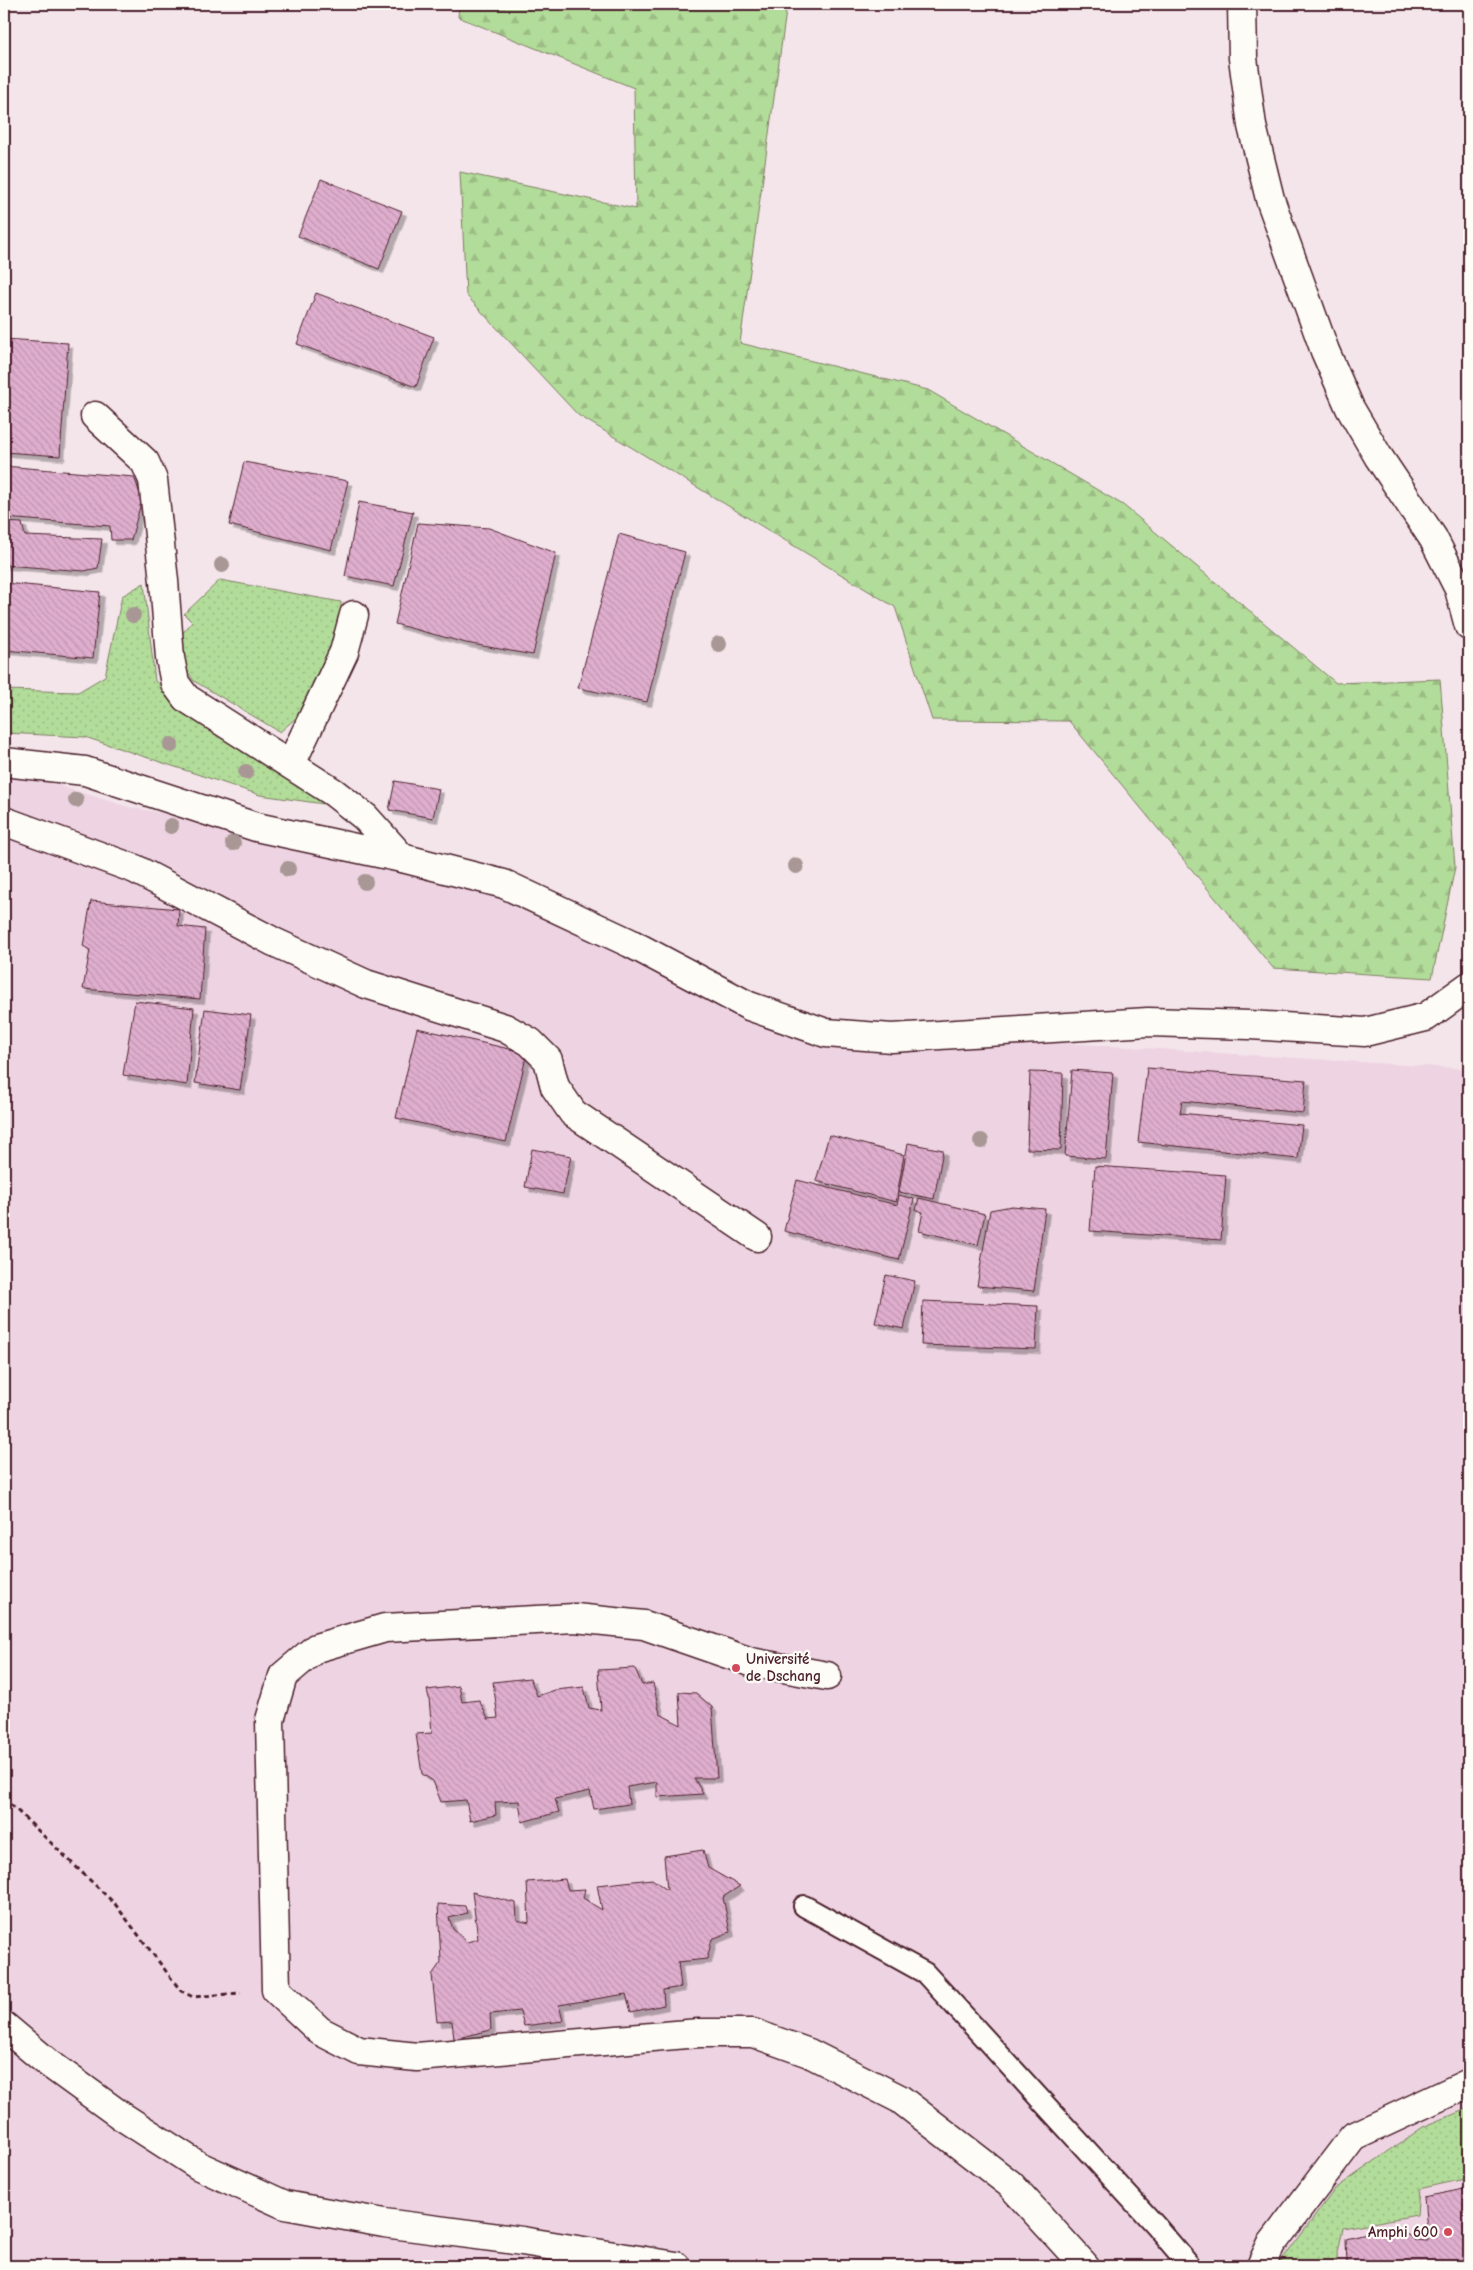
<svg xmlns="http://www.w3.org/2000/svg" width="1473" height="2270" font-family="'Comic Neue',sans-serif">
<defs>
<pattern id="grass-dots" width="8" height="8" patternUnits="userSpaceOnUse" patternTransform="scale(1.25)"><rect width="8" height="8" fill="#b2dc99"/><path d="M2 2h.1M6 6h.1" fill="none" stroke="#9bbc84" stroke-width="1.8" stroke-linecap="round"/></pattern>
<pattern id="forest-firs" width="22" height="20" patternUnits="userSpaceOnUse" patternTransform="scale(1.25)"><rect width="22" height="20" fill="#b2dc99"/><path d="M5 1l3.5 6h-7zM16 11l3.5 6h-7z" fill="#9bbc84"/></pattern>
<pattern id="building-back-hatch" width="6" height="6" patternUnits="userSpaceOnUse" patternTransform="scale(1.25)"><rect width="6" height="6" fill="#dfaece"/><path d="M-1 5l2 2M0 0l6 6M5-1l2 2" fill="none" stroke="#c195b1"/></pattern>
<filter id="shadow"><feDropShadow dx="4.5" dy="4.5" stdDeviation="0" flood-color="#0004"/></filter>
</defs>
<rect width="100%" height="100%" fill="#f4e5eb"/>
<filter id="ink" filterUnits="userSpaceOnUse"><feTurbulence type="fractalNoise" baseFrequency=".02" numOctaves="2"/><feDisplacementMap in="SourceGraphic" scale="10" xChannelSelector="R" yChannelSelector="G"/><feConvolveMatrix kernelMatrix="1 2 1 2 8 2 1 2 1" color-interpolation-filters="sRGB"/></filter>
<g filter="url(#ink)">
<path fill="#eed4e2" d="M11,771L129,807L492,871L789,1025L1469,1069V2266H4V773Z"/>
<g fill="url(#grass-dots)" stroke="#7e7e62">
<path d="M220,580L341,602L338,650L297,717L280,732L194,681L186,669L181,635L192,622L184,614Z"/>
<path d="M144,583L155,681L191,713L331,805L260,795L85,737L4,733V690L78,692L105,676L122,596Z"/>
<path d="M1469,2108V2178L1419,2189L1417,2215L1343,2228L1336,2262L1320,2266H1278L1335,2189L1423,2127Z"/>
</g>
<path fill="url(#forest-firs)" stroke="#7e7e62" d="M459,4H787L740,343L928,390L1123,505L1336,683L1440,679L1455,867L1432,978L1273,968L1069,721L932,720L895,607L578,415L466,295L460,172L636,209L634,88L458,17Z"/>
<g fill="url(#building-back-hatch)" stroke="#4a1f2b" filter="url(#shadow)">
<path d="M321,179L402,211L379,269L298,236Z"/>
<path d="M316,293L434,337L416,387L297,344Z"/>
<path d="M4,339L68,343L60,456L4,452Z"/>
<path d="M244,462L348,481L331,550L229,525Z"/>
<path d="M4,466L134,477L142,499L131,540H111L110,526L4,518Z"/>
<path d="M359,502L413,512L394,586L345,576Z"/>
<path d="M4,522L22,523L25,536L102,539L98,568L84,571L4,565Z"/>
<path d="M418,523L489,528L556,553L533,655L466,643L395,624Z"/>
<path d="M619,534L685,552L647,702L578,688Z"/>
<path d="M4,583L100,592L93,658L4,650Z"/>
<path d="M395,781L439,789L433,818L389,810Z"/>
<path d="M91,901L179,909L178,926L205,929L200,999L83,989L90,950L83,946Z"/>
<path d="M135,1001L194,1008L187,1085L123,1075Z"/>
<path d="M205,1009L251,1015L240,1090L195,1083Z"/>
<path d="M417,1028L527,1053L506,1142L396,1118Z"/>
<path d="M1147,1068L1306,1080L1303,1113L1182,1101L1180,1113L1302,1125L1298,1159L1138,1142Z"/>
<path d="M1072,1070L1113,1073L1106,1159L1065,1156Z"/>
<path d="M1030,1072L1063,1073L1061,1150L1027,1149Z"/>
<path d="M829,1135L904,1155L896,1202L816,1181Z"/>
<path d="M908,1143L943,1150L934,1199L899,1192Z"/>
<path d="M532,1149L571,1156L563,1194L525,1187Z"/>
<path d="M1095,1166L1226,1175L1221,1240L1090,1231Z"/>
<path d="M797,1180L897,1205L899,1195L914,1199L899,1260L784,1231Z"/>
<path d="M919,1198L985,1214L978,1245L919,1231L923,1212L916,1210Z"/>
<path d="M1012,1206L1045,1209L1034,1291L977,1286L990,1210Z"/>
<path d="M886,1275L915,1281L904,1329L875,1323Z"/>
<path d="M923,1301L1038,1306L1036,1349L921,1345Z"/>
<path d="M635,1668L642,1685L653,1683L660,1714L681,1725L679,1692L696,1693L712,1707L717,1778H694L703,1794L657,1797V1782L627,1787L629,1804L594,1809L590,1791L555,1799L559,1812L522,1822L519,1801L495,1802L496,1815L470,1821L466,1800L441,1802L433,1781L422,1774L416,1734L432,1733L429,1698L427,1690L459,1686L462,1702L479,1700L488,1719L498,1718L493,1682L530,1678L537,1696L555,1690L584,1687L589,1708L601,1710L598,1670Z"/>
<path d="M703,1850L708,1868L740,1886L723,1897L730,1932L712,1939L707,1959L678,1962L681,1987L663,1990L664,2005L631,2012L626,1994L559,2005L563,2021L524,2026L520,2011L490,2014L491,2030L454,2039L452,2021L437,2022L432,1975L441,1962L438,1904L465,1906L467,1913L449,1918L453,1929L467,1942L478,1939L472,1892L516,1903L517,1920L529,1923L527,1882L565,1879L568,1890L585,1889L583,1898L602,1910L597,1885L652,1879L667,1890L664,1856Z"/>
<path d="M1469,2188V2266H1347L1346,2238L1395,2226L1415,2240L1428,2241L1424,2197Z"/>
</g>
<g fill="none" stroke-linecap="round" stroke-linejoin="round">
<g stroke="#4a1f2b" stroke-width="24">
<path id="service" d="M804,1906L925,1973L1155,2225L1190,2266"/>
</g>
<g stroke="#4a1f2b" stroke-width="31">
<g id="minor">
<path d="M1242,4L1243,58L1252,126L1270,199L1325,351L1350,408L1378,456L1433,538L1459,589L1469,626"/>
<path d="M95,416L145,462L153,480L164,581L170,658L175,683L186,698L333,792L365,817L402,858"/>
<path d="M4,762L85,771L256,827L402,858L504,884L630,943L749,1006L826,1033L892,1038L1148,1022L1250,1025L1365,1032L1426,1017L1469,986"/>
<path d="M291,764L344,652L354,615"/>
<path d="M4,821L135,869L274,942L366,984L505,1028L530,1042L548,1060L555,1087L573,1113L757,1237"/>
<path d="M827,1676L751,1662L644,1625L575,1618L385,1628L316,1648L283,1676L270,1720L276,1990L320,2031L359,2051L417,2057L699,2033H753L809,2053L900,2099L1010,2184L1085,2266"/>
<path d="M1261,2266L1271,2245L1353,2137L1469,2083"/>
</g>
</g>
<g stroke="#4a1f2b" stroke-width="31">
<path id="tertiary" d="M4,2026L47,2062L120,2115L199,2166L285,2205L384,2223L522,2241L676,2266"/>
</g>
<path stroke="#4a1f2b" stroke-width="3" stroke-dasharray="5 4" stroke-linecap="butt" d="M4,1798L115,1904L181,1991L193,1997L241,1993"/>
<use href="#service" stroke="#fdfcf7" stroke-width="20"/>
<use href="#minor" stroke="#fdfcf7" stroke-width="28"/>
<use href="#tertiary" stroke="#fdfcf7" stroke-width="28"/>
</g>
<g fill="#a89794">
<circle cx="222" cy="565" r="8"/>
<circle cx="133" cy="615" r="8"/>
<circle cx="719" cy="644" r="8"/>
<circle cx="171" cy="745" r="8"/>
<circle cx="246" cy="772" r="8"/>
<circle cx="76" cy="800" r="8"/>
<circle cx="171" cy="826" r="8"/>
<circle cx="233" cy="843" r="8"/>
<circle cx="796" cy="866" r="8"/>
<circle cx="288" cy="869" r="8"/>
<circle cx="365" cy="882" r="8"/>
<circle cx="981" cy="1141" r="8"/>
</g>
</g>
<g fill="#d1495b" stroke="#fdfcf7" stroke-width="2">
<circle cx="736" cy="1668" r="5"/>
<circle cx="1448" cy="2232" r="5"/>
</g>
<g text-anchor="middle" stroke-width="4.5" stroke-linejoin="round" paint-order="stroke">
<g font-size="15" font-weight="bold" fill="#4a1f2b" stroke="#fdfcf7" text-anchor="start">
<text x="746" y="1664">Université<tspan x="746" dy="17">de Dschang</tspan></text>
<text x="1438" y="2237" text-anchor="end">Amphi 600</text>
</g>
</g>
<rect width="1473" height="2270" fill="none" stroke="#fdfcf7" stroke-width="20"/>
<rect x="10" y="10" width="1453" height="2250" fill="none" stroke="#4a1f2b" stroke-width="2" filter="url(#ink)"/>
</svg>
